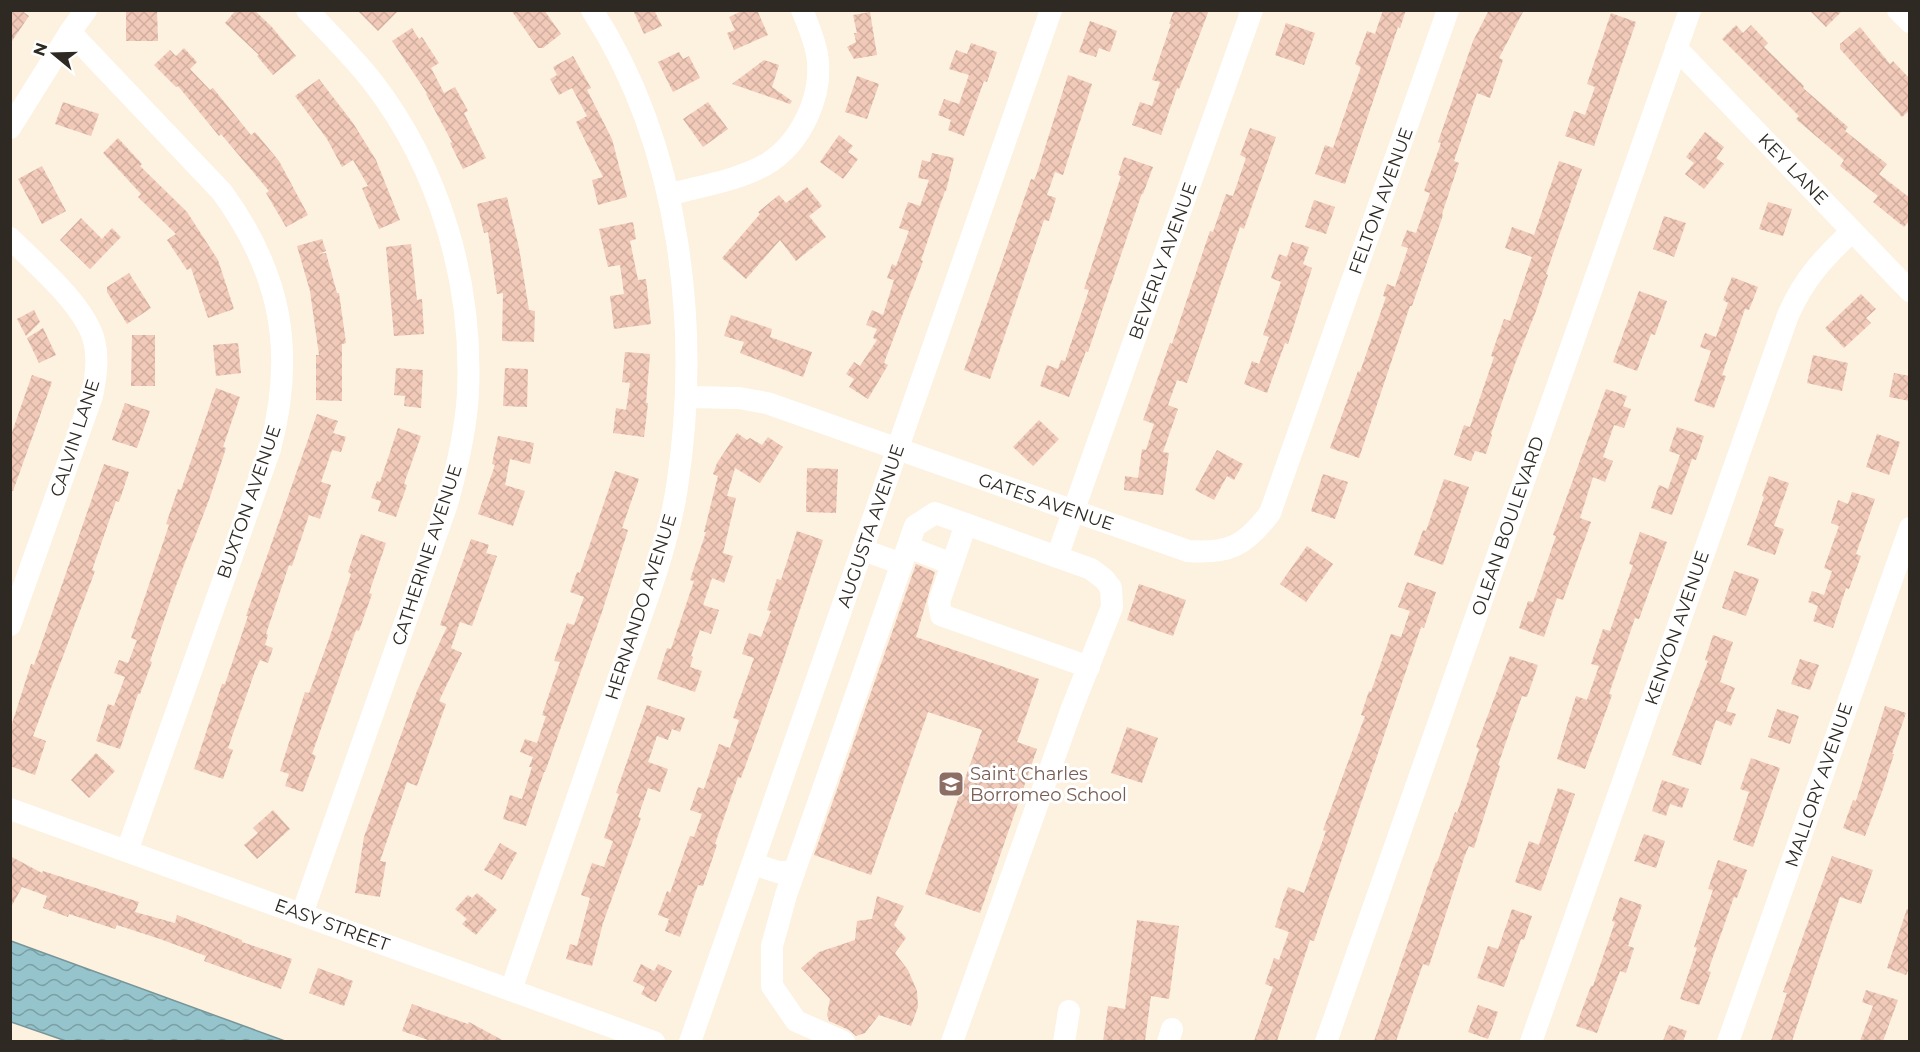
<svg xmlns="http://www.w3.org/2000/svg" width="1920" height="1052" font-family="Montserrat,sans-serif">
<defs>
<pattern id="water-waves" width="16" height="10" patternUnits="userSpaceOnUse" patternTransform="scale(1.5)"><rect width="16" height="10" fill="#95c4cc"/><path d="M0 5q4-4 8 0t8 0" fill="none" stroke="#7a9fa5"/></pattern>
<pattern id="building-cross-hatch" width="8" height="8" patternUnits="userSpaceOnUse" patternTransform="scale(1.5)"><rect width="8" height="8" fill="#f2caba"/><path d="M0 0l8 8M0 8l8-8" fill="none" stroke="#d0aea0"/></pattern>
</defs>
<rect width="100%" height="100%" fill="#fdf1df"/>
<path fill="url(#water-waves)" stroke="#769699" stroke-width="1.5" d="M11,941L285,1041H66L11,1022Z"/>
<g fill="url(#building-cross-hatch)">
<path d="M10,10H21L29,16L10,44Z"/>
<path d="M126,10L157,11L158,41H126Z"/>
<path d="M236,10H254L271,26L296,56L273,75L257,56L259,55L225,23Z"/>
<path d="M357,10H399L378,31Z"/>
<path d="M511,10H544L561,34L543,48H538Z"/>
<path d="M633,10H654L662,26L644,34Z"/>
<path d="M744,10H757L768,35L734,50L727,33L735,30L729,17Z"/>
<path d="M1174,10H1209L1179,89L1177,88L1161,135L1132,125L1140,102L1152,106L1160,82L1152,80L1171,24H1169Z"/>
<path d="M1383,10H1406L1400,28L1398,27L1345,184L1315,174L1325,145L1333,148L1361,67L1355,64L1367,31L1375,34Z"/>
<path d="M1489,10H1524L1499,58L1503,60L1490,98L1477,93L1454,161L1459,163L1442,214L1443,215L1412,306H1410L1359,458L1330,448L1358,371L1360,372L1386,297L1383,296L1387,284L1395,287L1408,248L1401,246L1407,230L1416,233L1430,193L1424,191L1441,143L1438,142L1473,41Z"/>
<path d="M1809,10H1843L1826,27Z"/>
<path d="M870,12L877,55L854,59L847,47L856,42L854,33H857L853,15Z"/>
<path d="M1611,13L1636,22L1594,146L1565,136L1574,111L1585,115L1595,87L1587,84Z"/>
<path d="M1090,21L1117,31L1110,52L1099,48L1096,57L1079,52Z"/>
<path d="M1286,23L1315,33L1304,65L1275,55Z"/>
<path d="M1736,25L1743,33L1751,25L1768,43L1764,47L1804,86L1803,88L1848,127L1845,131L1887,164L1879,174L1910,198V220L1904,227L1873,202L1878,196L1840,166L1844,160L1796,119L1799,116L1722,39Z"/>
<path d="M1860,27L1890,64L1893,61L1910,79V110L1902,117L1840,49V44Z"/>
<path d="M412,28L419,39L422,37L439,63L431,68L444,93L455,87L468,111L464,113L486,158L463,169L450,143L452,142L426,94L427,93L392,41Z"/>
<path d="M971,43L997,52L987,82L984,81L964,136L948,130L951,120L938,115L944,99L959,104L969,75L949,69L956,50L967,54Z"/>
<path d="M184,48L197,62L190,69L210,90L213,88L251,135L255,132L279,161L308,215L286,227L266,193L269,191L221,134L219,136L178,86L176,87L154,65L170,50L176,56Z"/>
<path d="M679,52L683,59L689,56L700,78L673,92L658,62Z"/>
<path d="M573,56L591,88L587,90L612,139L627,197L598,205L592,180L603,177L576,122L587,116L572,88L559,95L550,79L557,75L553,67Z"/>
<path d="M764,60L779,65L772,87L792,101L790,104L732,84Z"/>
<path d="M1068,75L1092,84L1063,175L1055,172L1047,195L1056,198L1049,221L1044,220L990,379L964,370L1031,179L1034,180L1036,176Z"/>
<path d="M857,76L879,84L867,119L845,112Z"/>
<path d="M319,79L353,123L376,160L400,220L379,229L362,188L368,186L353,160L342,167L327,139L295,96Z"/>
<path d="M63,102L99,114L91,136L55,124Z"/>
<path d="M708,102L728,129L703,147L683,119Z"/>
<path d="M1250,128L1276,137L1244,229L1240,227L1187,383L1177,380L1168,405L1178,409L1163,452L1169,453L1163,495L1124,490L1125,476L1138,478L1142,449L1146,450L1154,424L1143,420L1170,343L1172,344L1210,231L1213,232L1226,194L1233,196L1246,158L1240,155Z"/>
<path d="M1705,132L1724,147L1716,158L1724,164L1704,189L1685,174L1694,163L1686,157Z"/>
<path d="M839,135L853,146L848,152L858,159L843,179L820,162Z"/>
<path d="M118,138L142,164L140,166L187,212L218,260L234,309L208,318L191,268L187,270L167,240L176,234L138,197L141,194L103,153Z"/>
<path d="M932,153L954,158L946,191H945L921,260L923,261L884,363L888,365L868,399L849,387L854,379L846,374L854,362L860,366L877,340L873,338L877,329L866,325L872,310L883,315L894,280L887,278L892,264L896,266L909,231L899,228L908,202L920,206L929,180L918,178L922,160L930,162Z"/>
<path d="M1124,157L1153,167L1143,194L1142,193L1088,352L1086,351L1069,397L1040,386L1047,365L1058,369L1061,360L1065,361L1089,290L1084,289L1121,176L1118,175Z"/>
<path d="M1559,161L1582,169L1546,274L1548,275L1536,311L1515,364L1491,434L1492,435L1486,454L1475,451L1471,461L1454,455L1464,425L1470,427L1494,357L1491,356L1504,319L1510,321L1532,257L1505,248L1512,227L1534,235Z"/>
<path d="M42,166L66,211L42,224L18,179Z"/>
<path d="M807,187L822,206L809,216L826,237L796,261L780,240L746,279L722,258L760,214L758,212L779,195L786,203Z"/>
<path d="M507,197L519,248L529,310L535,311L534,342L502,341L503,293L497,294L488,232L484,233L477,204Z"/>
<path d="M1314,200L1335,207L1326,234L1305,227Z"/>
<path d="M1768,202L1792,209L1783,236L1759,229Z"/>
<path d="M1664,216L1686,223L1674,257L1653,249Z"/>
<path d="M81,218L102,239L112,228L121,237L90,269L60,240Z"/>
<path d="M633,222L636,239L630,241L638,280L646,279L651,324L614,329L610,296L624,294L620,265L608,267L599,229Z"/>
<path d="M322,239L326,251L318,254L326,253L337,293H339L346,343L342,344V401L316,400V355H319L310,291L297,246Z"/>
<path d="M1292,242L1309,247L1303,264L1312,268L1288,344L1285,343L1267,393L1244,384L1252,361L1259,364L1269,337L1263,335L1281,282L1271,278L1279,254L1287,257Z"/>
<path d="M411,244L417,300L422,299L424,334L394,336L386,247Z"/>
<path d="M129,273L151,308L127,324L107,292V287Z"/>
<path d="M1732,277L1758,287L1749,310L1745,309L1722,375L1726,376L1714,408L1694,401L1711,351L1700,347L1705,333L1716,337L1728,303L1723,300Z"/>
<path d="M1639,291L1667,301L1655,335L1651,334L1637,371L1613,362Z"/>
<path d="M1861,294L1876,309L1866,318L1871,323L1844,348L1825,328Z"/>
<path d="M34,310L40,322L26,336L17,319Z"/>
<path d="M731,315L772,329L770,337L812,352L803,377L740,353L744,342L724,336Z"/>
<path d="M43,328L56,355L39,363L27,338Z"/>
<path d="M132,335H155V386H131Z"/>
<path d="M238,343L241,373L216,376L213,345Z"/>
<path d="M625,352L650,354L646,403H648L644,437L613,433L616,408L626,410L630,383L622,382Z"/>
<path d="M1813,355L1848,363L1842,391L1807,383Z"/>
<path d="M396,368L423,370L421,408L404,406L405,396L394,395Z"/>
<path d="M505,368L528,369L527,407L503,406Z"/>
<path d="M1894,373L1910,376V401L1889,397Z"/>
<path d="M32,375L52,382L13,491H10V438Z"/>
<path d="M216,388L240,397L223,447L226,448L209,500L174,591L150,661L152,662L140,694H138L120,749L96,741L108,704L114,706L125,677L114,673L119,660L128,663L137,640L131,638L169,525L166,524L178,489L181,490Z"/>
<path d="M1606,389L1627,396L1623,406L1631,409L1624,428L1614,425L1603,457L1613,461L1605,482L1593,477L1580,518L1591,522L1563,600L1557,598L1544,637L1519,628L1528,601L1533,602L1556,536L1553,535Z"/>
<path d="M125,403L150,411L137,448L112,440Z"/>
<path d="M317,414L338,421L333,433L346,437L341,452L332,450L321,482L331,485L320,519L309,515L292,566L289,565L266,634L268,635L265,645L273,648L268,663L260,660L255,671L228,748L233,750L223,779L194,769L222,684H225L248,616H246Z"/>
<path d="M1039,420L1059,439L1033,466L1013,447Z"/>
<path d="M1677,427L1704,436L1696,460L1692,459L1672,515L1651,508L1659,485L1668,489L1680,455L1669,451Z"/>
<path d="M398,428L421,436L404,484L407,485L396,517L378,511L381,501L371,498L377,481L380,482Z"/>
<path d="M737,433L747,440L750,438L762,445L768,437L783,447L760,483L735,468L727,496L736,498L723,553L733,556L724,583L712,578L703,605L719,610L711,634L700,630L691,656L693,657L690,667L702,671L695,692L657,679L667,648L671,649L694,581L690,580L706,532H704L718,476L713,474L717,463Z"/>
<path d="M1877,434L1900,442L1889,475L1866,467Z"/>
<path d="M498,436L534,443L530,464L510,459L505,485L525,491L513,526L478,514L495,465L492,464Z"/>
<path d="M1217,450L1243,464L1234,480L1227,476L1214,500L1195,490Z"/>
<path d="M104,464L129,472L119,502L116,501L92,570L95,571L33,736L46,741L35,775L10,766V730L31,664L34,665Z"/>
<path d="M807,468L838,469L836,513L806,512Z"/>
<path d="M615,471L639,479L622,528L628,530L601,615L545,772H544L526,826L503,819L510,795L522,799L532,767H529L533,757L520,752L525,739L537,743L546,716L542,715L560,662L554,661L567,623L574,625L584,597L570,592L577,572L580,573Z"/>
<path d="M1323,474L1348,482L1335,519L1311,511Z"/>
<path d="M1769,476L1789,483L1774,526L1784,529L1775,555L1747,545L1764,497L1762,496Z"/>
<path d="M1444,479L1469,487L1443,565L1414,555L1423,530L1426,531Z"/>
<path d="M1852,492L1875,499L1856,554L1861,556L1849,589L1846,588L1833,628L1813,621L1818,606L1808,602L1812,591L1824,595L1832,571L1824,568L1839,526L1831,523L1838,500L1848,504Z"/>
<path d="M797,531L823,540L781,667L741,778L738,777L715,844L717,845L703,886L698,885L680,937L665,931L669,919L658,915L667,891L670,893L690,836L694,837L702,814L690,810L698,787L704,789L719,744L730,748L739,720L733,718L754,658L742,654L749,633L761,637L771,611L767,610L777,579L781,580Z"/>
<path d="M1640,532L1667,542L1639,619L1635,618L1609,694L1612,695L1585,769L1557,759L1576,696L1587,700L1599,666L1591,664L1603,629L1610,631L1633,565L1629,564Z"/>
<path d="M361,534L386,543L369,593L372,594L359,631L356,630L312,754L316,756L303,792L285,786L289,774L280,771L305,692L309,693L328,642L351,574L348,572Z"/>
<path d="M471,539L489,545L486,553L497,556L472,626L460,622L451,648L462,653L439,701L446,704L417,786L407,782L380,861L386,862L380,897L355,893L364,837L417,691L447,627L440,625Z"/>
<path d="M1307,546L1333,564L1306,602L1280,584Z"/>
<path d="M916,564L935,572L916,637L1039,679L1017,742L1037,749L980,913L925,894L982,730L928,712L871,875L814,855Z"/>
<path d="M1734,571L1759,579L1746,616L1722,608Z"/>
<path d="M1407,582L1436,592L1424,628L1421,627L1314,941L1310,940L1277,1041H1254L1273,987L1265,984L1274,958L1279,960L1289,932L1275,927L1282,903L1288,887L1304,893L1326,831L1323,830L1365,716L1361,715L1369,691L1371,692L1391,634L1401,637L1410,611L1398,607Z"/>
<path d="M1139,584L1186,600L1173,636L1127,620Z"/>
<path d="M1713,635L1733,642L1720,682L1735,688L1726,711L1736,714L1731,726L1716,720L1701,765L1672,755L1708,661L1705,660Z"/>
<path d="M1510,656L1538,665L1527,697L1522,696L1498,765L1500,766L1474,848L1469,846L1465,855L1429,966L1423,964L1396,1041H1374L1436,862L1437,863L1455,812L1457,813L1479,749L1476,747Z"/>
<path d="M1800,659L1819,665L1810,690L1791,684Z"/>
<path d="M647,705L685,718L680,732L672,729L668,740L657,736L648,762L668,769L660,792L648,788L638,817L641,818L603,923L592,966L566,959L570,944L577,946L590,898L581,895L592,863L604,867L613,841L604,838L619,794L616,793Z"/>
<path d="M1885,706L1906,713L1892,754H1894L1883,789L1865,836L1843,828L1853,800L1856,801Z"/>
<path d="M1777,709L1799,716L1790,744L1768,737Z"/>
<path d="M1127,727L1158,738L1142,783L1111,773Z"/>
<path d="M96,753L115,771L89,798L71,780Z"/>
<path d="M1751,758L1780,768L1753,847L1733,840L1749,792L1740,789Z"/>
<path d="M1662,780L1689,789L1682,808L1670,804L1666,816L1652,811Z"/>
<path d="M1558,788L1575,794L1541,891L1515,882L1529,841L1539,845Z"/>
<path d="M273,810L290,829L257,859L244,845L258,833L253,828Z"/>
<path d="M1644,834L1665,841L1656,868L1634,861Z"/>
<path d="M500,843L517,853L502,880L484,870Z"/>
<path d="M10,856L42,873L43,871L139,902L135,912L175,923L177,915L242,940V942L292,959L281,989L204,961L206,956L160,939L117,925L115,929L69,914L68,917L43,908L47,896L22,887L10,909Z"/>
<path d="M1832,856L1873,870L1861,904L1840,897L1792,1041H1771L1787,993L1783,992Z"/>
<path d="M1718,860L1747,870L1737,898L1734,897L1708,971L1711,972L1699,1005L1680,999L1697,948L1694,947L1713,890L1708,889Z"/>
<path d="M477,893L497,910L476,935L462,924L467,919L455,909L468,895L472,898Z"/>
<path d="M877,896L904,906L894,925L906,938L895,953L908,970L917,991L918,1007L911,1026L879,1015L865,1033L856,1036L849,1030L829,1021L827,1015L830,999L801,968L819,952L855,940L857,921L872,919Z"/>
<path d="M1620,897L1642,905L1628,946L1634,948L1626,973L1620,971L1597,1033L1576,1026L1591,986H1593L1615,922L1612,921Z"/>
<path d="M1512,909L1532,916L1524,940L1521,939L1504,987L1477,978L1488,946L1498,949Z"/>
<path d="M1907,909H1910V966L1906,975L1887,968Z"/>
<path d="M1137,920L1179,926L1169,999L1151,996L1145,1041H1103L1108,1006L1125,1009Z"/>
<path d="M641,964L654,971L658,964L672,971L656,1002L641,994L645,987L633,981Z"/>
<path d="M318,968L353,981L344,1006L309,993Z"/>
<path d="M1866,990L1898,1000L1883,1041H1860L1873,1006L1862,1002Z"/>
<path d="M412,1004L468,1024L469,1022L504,1041H431L402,1031Z"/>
<path d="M1478,1005L1498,1012L1488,1039L1468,1032Z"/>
<path d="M1669,1025L1687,1031L1683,1041H1663Z"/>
</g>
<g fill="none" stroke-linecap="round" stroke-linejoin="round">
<g stroke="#fff" stroke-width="22">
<path d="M1898,10L1910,22"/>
<path d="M70,32L222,192C281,273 296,351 270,449L127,851"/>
<path d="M1676,48L1910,291"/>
<path d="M10,128L70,32L86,10"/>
<path d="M668,195C700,186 736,181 765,165C801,144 824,95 817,54C814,39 808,24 802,10"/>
<path d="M10,238C36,264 82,303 93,337C99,356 96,376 92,396L10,625"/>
<path d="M687,397L739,398L767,403L1188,551C1229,554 1245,546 1270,513L1448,10"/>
<path d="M966,524L939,602L941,615L1089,667"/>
<path d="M908,547L952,564"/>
<path d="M863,550L902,564"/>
<path d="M1057,557L1252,10"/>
<path d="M10,809L654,1042"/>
<path d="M753,864L778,872H794"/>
<path d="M302,914L447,504C457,468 466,431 468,393C473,282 440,169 372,81C352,56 329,33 307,10"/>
<path d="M511,990C546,888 582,786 617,683C639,620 667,553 677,487C701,329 681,147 592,10"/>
<path d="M690,1042L1051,10"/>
<path d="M844,1042L796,1021L772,986V946L786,895L915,526L935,513L1091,569L1104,579L1111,588L1112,607L1072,708L952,1042"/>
<path d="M1064,1042L1069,1011"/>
<path d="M1168,1042L1172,1029"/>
<path d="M1326,1042L1690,10"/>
<path d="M1531,1042L1788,315C1805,277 1823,259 1852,231"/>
<path d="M1728,1042L1910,528"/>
</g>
</g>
<defs>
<g id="school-square" transform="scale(1.35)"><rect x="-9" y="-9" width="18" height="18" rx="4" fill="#8d6e63" stroke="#fff"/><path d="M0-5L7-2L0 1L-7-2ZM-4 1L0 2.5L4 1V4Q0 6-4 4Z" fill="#fff"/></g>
</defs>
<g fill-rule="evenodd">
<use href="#school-square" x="951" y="784"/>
</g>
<g text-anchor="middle" stroke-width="6" stroke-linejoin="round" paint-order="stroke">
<g font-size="18" fill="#2e2a23" stroke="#fff">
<text transform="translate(1793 169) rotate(46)" y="6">KEY LANE</text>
<text transform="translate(1381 201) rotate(-70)" y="6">FELTON AVENUE</text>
<text transform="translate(1163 261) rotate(-70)" y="6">BEVERLY AVENUE</text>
<text transform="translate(75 438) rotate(-72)" y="6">CALVIN LANE</text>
<text transform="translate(249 502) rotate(-71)" y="6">BUXTON AVENUE</text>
<text transform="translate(1046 502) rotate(19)" y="6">GATES AVENUE</text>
<text transform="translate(871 526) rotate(-71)" y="6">AUGUSTA AVENUE</text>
<text transform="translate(1508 526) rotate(-71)" y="6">OLEAN BOULEVARD</text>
<text transform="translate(427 555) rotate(-72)" y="6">CATHERINE AVENUE</text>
<text transform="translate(641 607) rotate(-72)" y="6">HERNANDO AVENUE</text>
<text transform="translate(1677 628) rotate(-71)" y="6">KENYON AVENUE</text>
<text transform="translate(1819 785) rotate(-71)" y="6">MALLORY AVENUE</text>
<text transform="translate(332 925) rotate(20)" y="6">EASY STREET</text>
</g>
<g font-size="18" fill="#785e54" stroke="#fff" text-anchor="start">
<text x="970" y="780">Saint Charles<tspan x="970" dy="21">Borromeo School</tspan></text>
</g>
</g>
<rect width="1920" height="1052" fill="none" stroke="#2e2a23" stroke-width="24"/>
<g transform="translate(54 54) rotate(289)" stroke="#ffffff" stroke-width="4.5" paint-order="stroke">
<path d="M0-4.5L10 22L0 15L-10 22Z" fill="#2e2a23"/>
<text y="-9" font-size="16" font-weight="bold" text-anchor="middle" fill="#2e2a23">N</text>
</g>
</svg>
